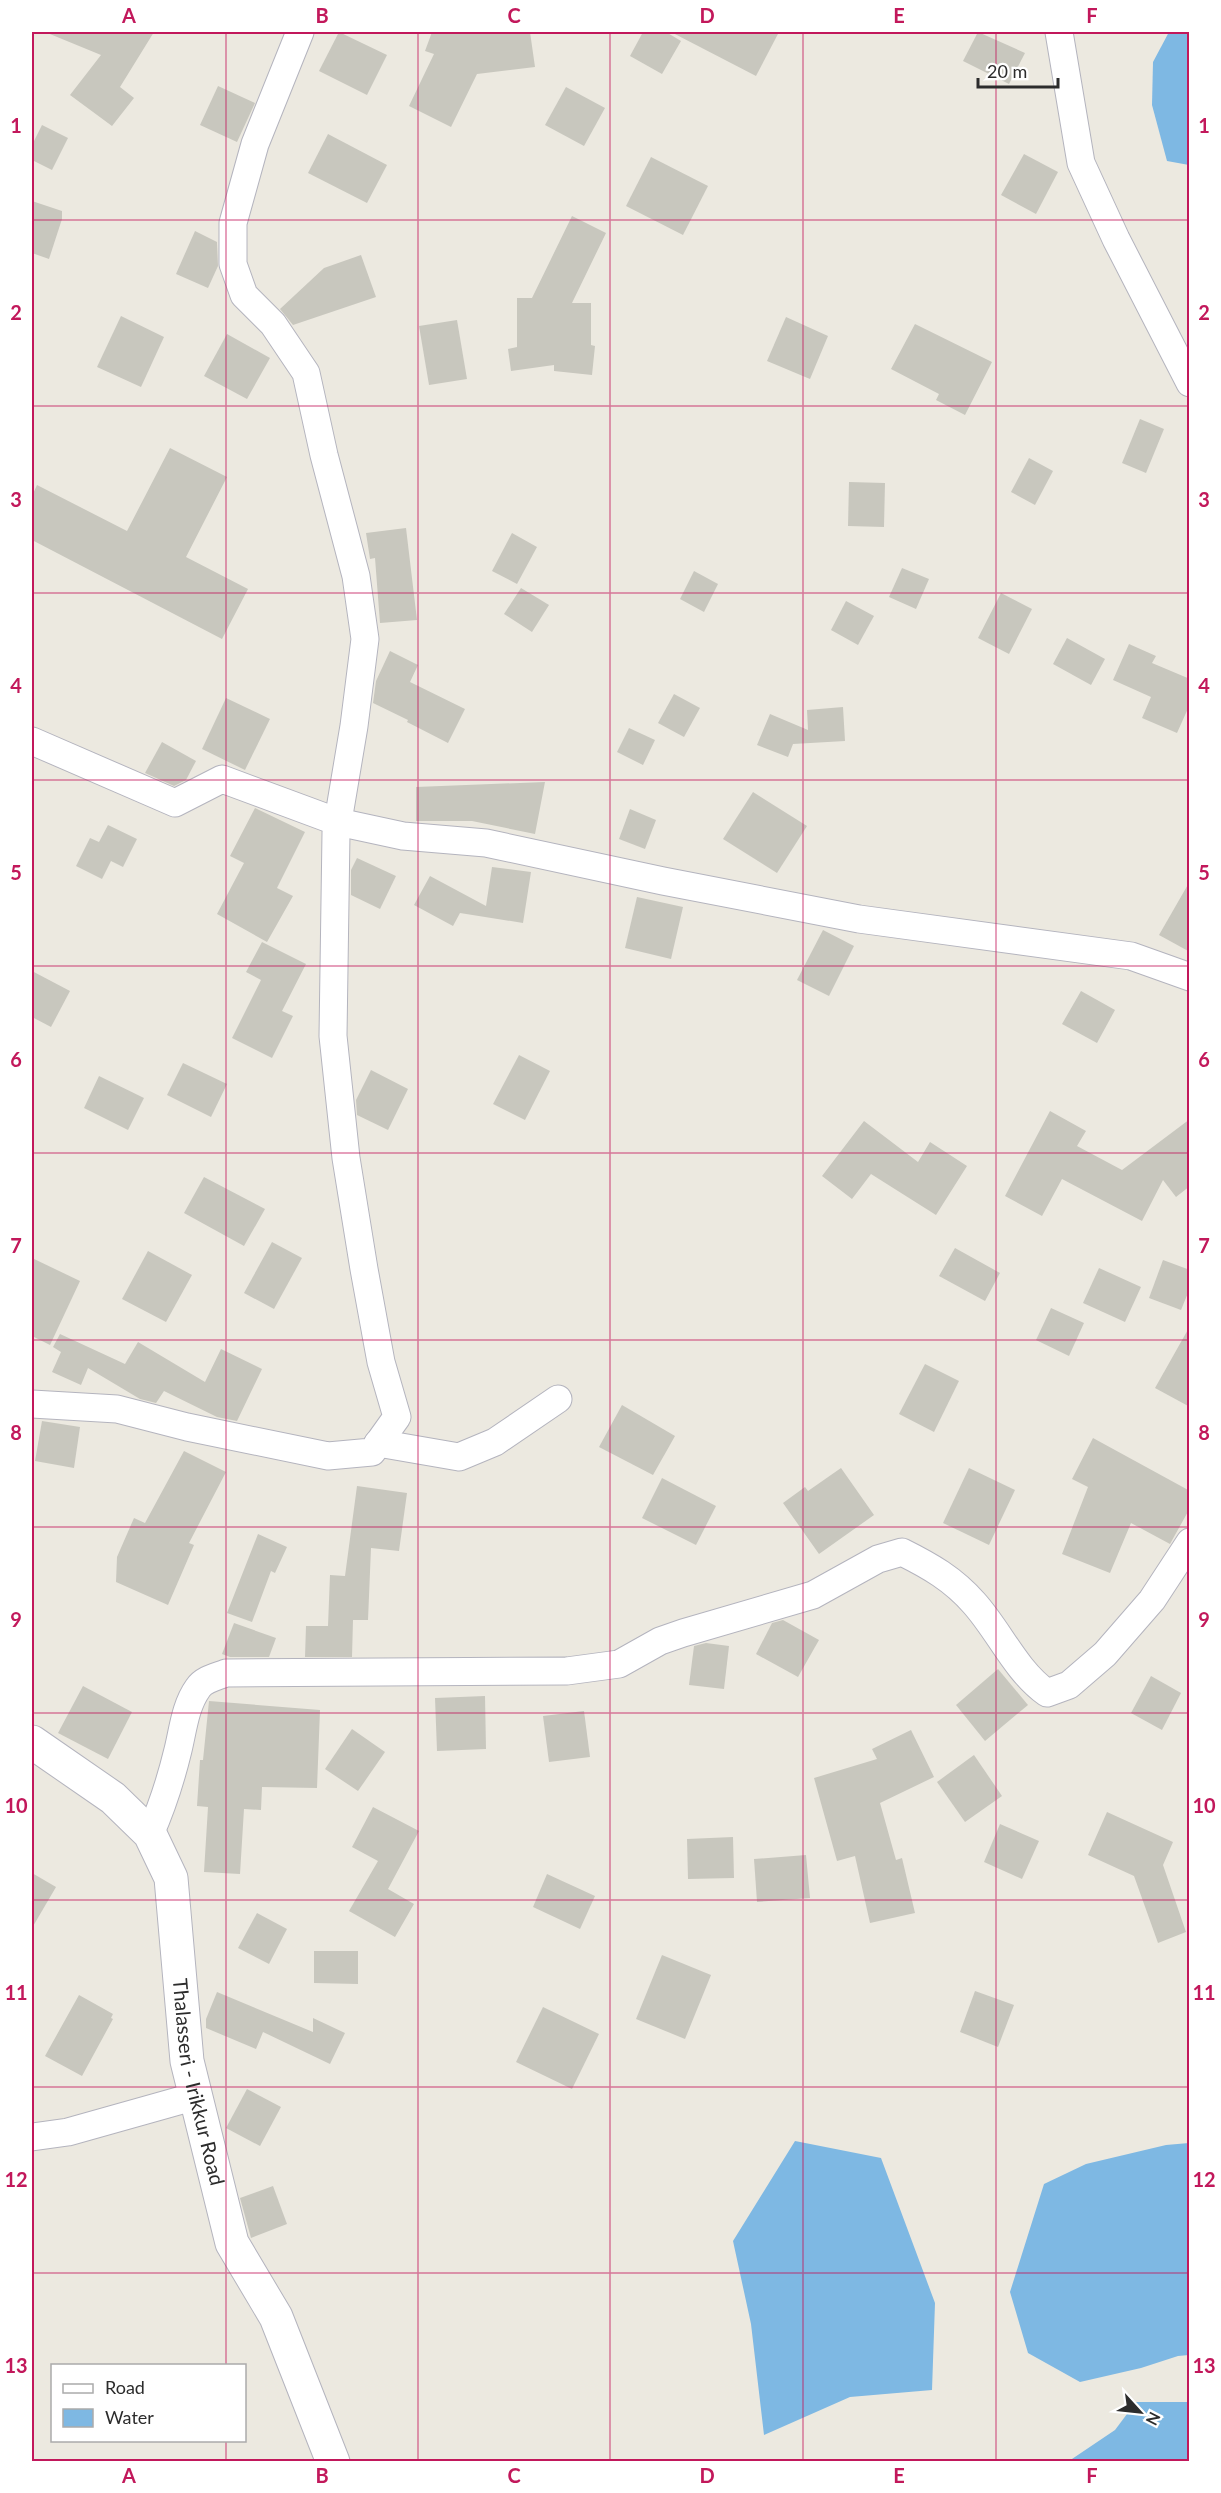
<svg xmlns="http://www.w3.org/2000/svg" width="1221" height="2493" font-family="Lato,sans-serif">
<rect width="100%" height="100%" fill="#ece9e0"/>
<g fill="#7eb8e3">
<path d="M1169,32H1189V165L1167,161L1152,105L1153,62Z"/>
<path d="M795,2141L881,2158L935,2303L932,2390L850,2397L764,2435L751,2324L733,2241Z"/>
<path d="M1189,2143V2355L1178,2356L1141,2368L1080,2382L1028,2353L1010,2292L1044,2184L1086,2164L1166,2145Z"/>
<path d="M1136,2402H1189V2461H1069L1115,2430Z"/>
</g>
<g fill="#c8c7be">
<path d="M45,32H154L120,87L134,98L112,126L70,95L101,55Z"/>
<path d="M339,32L387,55L367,95L319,71Z"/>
<path d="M432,32H530L535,67L477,74L451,127L409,106L434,54L425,51Z"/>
<path d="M643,32H666L681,41L662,74L630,56Z"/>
<path d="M671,32H779L756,76Z"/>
<path d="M978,32L1025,53L1009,84L963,61Z"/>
<path d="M218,86L255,103L237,142L200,125Z"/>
<path d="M566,87L605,108L584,146L545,125Z"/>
<path d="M42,125L68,138L52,170L32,160V145Z"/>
<path d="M328,134L387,165L367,203L308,173Z"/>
<path d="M1024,154L1058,172L1036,214L1001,195Z"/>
<path d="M651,157L708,186L683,235L626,206Z"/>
<path d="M32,201L62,211V219L49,259L32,253Z"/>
<path d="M572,216L606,233L572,303H591V345L595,346L592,375L554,371V365L511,371L508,349L517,347V298H532Z"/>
<path d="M195,231L217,242L218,266L208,288L176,274Z"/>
<path d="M361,255L376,297L293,325L280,309L324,268Z"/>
<path d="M121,316L164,337L141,387L97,367Z"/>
<path d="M786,317L828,336L810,379L767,361Z"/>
<path d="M457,320L467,379L429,385L419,326Z"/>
<path d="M915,324L992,362L965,415L936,400L939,394L891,369Z"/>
<path d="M227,334L270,358L247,399L204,376Z"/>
<path d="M1140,419L1164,429L1146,473L1122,463Z"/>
<path d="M170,448L227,477L186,557L248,589L222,639L32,540V496L37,485L127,531Z"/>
<path d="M1029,458L1053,471L1035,505L1011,492Z"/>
<path d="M849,482L885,483L884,527L848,526Z"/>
<path d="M406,528L417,620L380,623L375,558L370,559L366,533Z"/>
<path d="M512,533L537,547L517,584L492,571Z"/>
<path d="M902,568L929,579L916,609L889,597Z"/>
<path d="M694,571L718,584L704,612L680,599Z"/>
<path d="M521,588L549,605L532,632L504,614Z"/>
<path d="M1001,593L1032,609L1009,654L978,638Z"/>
<path d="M846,601L874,616L858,645L831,630Z"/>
<path d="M1067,638L1105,659L1091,685L1053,664Z"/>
<path d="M1129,644L1156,656L1152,663L1190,679V704L1177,733L1142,718L1151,697L1113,680Z"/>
<path d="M390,651L418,665L410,682L465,709L448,743L407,722L408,720L373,703L376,681Z"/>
<path d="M674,694L700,708L684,737L658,723Z"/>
<path d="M226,698L270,719L245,770L202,749Z"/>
<path d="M843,707L845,741L793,744L788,757L757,745L770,714L808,730L807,710Z"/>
<path d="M629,728L655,740L643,765L617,752Z"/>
<path d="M162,742L196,761L186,780L174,786L145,773Z"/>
<path d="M545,782L535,834L472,821H416V787Z"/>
<path d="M753,792L807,826L777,873L723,839Z"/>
<path d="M255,808L305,832L277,888L293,896L267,942L217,914L244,863L230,856Z"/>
<path d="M630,809L656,820L645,849L619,839Z"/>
<path d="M108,825L137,839L123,867L111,861L102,879L76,866L90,838L99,842Z"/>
<path d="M357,858L396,876L380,909L351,895V870Z"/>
<path d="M492,867L531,872L523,923L460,913L453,926L414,905L430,876L486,906Z"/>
<path d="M1190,881V952L1159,935Z"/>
<path d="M637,897L683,907L671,959L625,948Z"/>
<path d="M823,930L854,946L829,996L797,980Z"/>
<path d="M262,942L306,964L282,1011L293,1016L272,1058L232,1038L261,980L246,972Z"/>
<path d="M32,971L70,991L51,1027L32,1017Z"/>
<path d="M1081,991L1115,1010L1097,1043L1062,1024Z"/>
<path d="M519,1055L550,1071L525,1120L493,1104Z"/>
<path d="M183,1063L227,1084L211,1117L167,1095Z"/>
<path d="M371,1070L408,1089L388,1130L357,1115L356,1100Z"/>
<path d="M99,1076L144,1098L128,1130L84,1108Z"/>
<path d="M1050,1111L1086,1131L1077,1146L1122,1170L1190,1119V1186L1176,1197L1163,1180L1142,1221L1062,1179L1042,1216L1005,1196Z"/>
<path d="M864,1121L918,1162L930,1142L967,1166L936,1215L871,1174L852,1199L822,1176Z"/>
<path d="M204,1177L265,1209L244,1246L184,1213Z"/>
<path d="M272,1242L302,1258L274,1309L244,1293Z"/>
<path d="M955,1248L1000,1273L985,1301L939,1276Z"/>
<path d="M148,1251L192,1275L166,1322L122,1299Z"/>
<path d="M32,1258L80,1281L50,1345L32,1336Z"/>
<path d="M1163,1260L1190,1270V1288L1181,1310L1149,1298Z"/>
<path d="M1099,1268L1141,1287L1125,1322L1083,1303Z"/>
<path d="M1051,1308L1084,1323L1069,1356L1036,1340Z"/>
<path d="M1190,1326V1407L1155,1388Z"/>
<path d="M60,1334L125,1364L138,1342L205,1382L221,1349L262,1369L237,1421L217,1417L164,1391L156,1403L140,1399L88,1368L81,1385L52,1372L61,1352L53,1347Z"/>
<path d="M925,1364L959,1381L934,1432L899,1414Z"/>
<path d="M622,1405L675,1436L653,1475L599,1447Z"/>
<path d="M42,1421L80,1427L74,1468L35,1461Z"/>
<path d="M1093,1438L1190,1491V1508L1170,1544L1131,1523L1110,1573L1062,1554L1088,1487L1072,1479Z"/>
<path d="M184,1451L226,1472L189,1543L194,1545L168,1605L116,1582L117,1557L134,1518L145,1523Z"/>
<path d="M841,1468L874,1515L819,1554L783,1503L805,1487L808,1491Z"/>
<path d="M969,1468L1015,1490L989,1545L943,1523Z"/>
<path d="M662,1478L716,1506L696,1545L642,1518Z"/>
<path d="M357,1486L407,1493L399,1551L371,1548L368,1620H353L352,1657H305L306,1626H328L330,1575L345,1576Z"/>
<path d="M258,1534L287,1547L275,1573L271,1571L252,1622L227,1613Z"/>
<path d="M783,1620L819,1640L798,1677L756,1654L772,1623Z"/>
<path d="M234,1623L276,1638L269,1657H230L222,1654Z"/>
<path d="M706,1643L729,1646L724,1689L689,1685L694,1646Z"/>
<path d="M998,1669L1028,1705L985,1741L956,1705Z"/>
<path d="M1151,1676L1181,1693L1162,1730L1131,1713Z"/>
<path d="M83,1686L132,1712L108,1759L58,1733Z"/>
<path d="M485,1696L486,1749L437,1751L435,1698Z"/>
<path d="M209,1701L320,1710L317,1788L262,1787L261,1810L244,1809L240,1874L204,1872L208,1807L197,1806L200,1760H203Z"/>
<path d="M584,1711L590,1757L549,1762L543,1716Z"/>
<path d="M352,1729L385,1752L358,1791L325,1769Z"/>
<path d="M911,1730L934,1777L880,1803L896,1860L902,1858L915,1913L870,1923L855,1856L837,1861L814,1778L877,1759L872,1749Z"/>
<path d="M974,1755L1002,1796L965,1822L937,1782Z"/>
<path d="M373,1807L419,1831L388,1889L414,1904L395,1937L349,1911L378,1861L352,1847Z"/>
<path d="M1107,1812L1173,1842L1163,1865L1186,1932L1158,1943L1134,1876L1088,1855Z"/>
<path d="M1000,1824L1039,1841L1022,1879L984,1862Z"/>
<path d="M733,1837L734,1878L688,1879L687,1839Z"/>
<path d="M806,1855L810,1898L757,1902L754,1859Z"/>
<path d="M32,1873L56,1887L32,1928Z"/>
<path d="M547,1874L595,1896L580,1929L533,1907Z"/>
<path d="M257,1913L287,1929L269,1964L238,1948Z"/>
<path d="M314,1951H358V1984L314,1983Z"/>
<path d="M662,1955L711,1975L685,2039L636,2019Z"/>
<path d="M975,1991L1014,2005L998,2047L960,2032Z"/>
<path d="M217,1992L313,2032V2018L345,2033L330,2064L263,2032L256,2049L206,2028V2019Z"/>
<path d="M79,1995L113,2014L111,2018L113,2019L82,2076L45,2056Z"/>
<path d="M543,2007L599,2034L572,2089L516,2062Z"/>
<path d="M247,2089L281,2107L260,2146L226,2128Z"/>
<path d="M273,2186L287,2224L251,2238L240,2198Z"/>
</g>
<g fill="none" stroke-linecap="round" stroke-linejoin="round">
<g stroke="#b4b4be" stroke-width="29">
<g id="street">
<path d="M1059,32L1081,163L1116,239L1190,383"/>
<path d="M32,741L175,803L222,779L338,822L403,836L486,843L663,881L859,919L1131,956L1190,977"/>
<path d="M32,1404L117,1409L187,1427L328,1456L372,1452L397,1417L381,1362L364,1269L346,1158L333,1036L336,833L354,726L365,639L356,576L324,455L306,373L273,324L244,295L233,264V223L255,144L300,32"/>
<path d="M378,1443L459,1457L495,1442L558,1399"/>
<path d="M150,1834C162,1807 171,1779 178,1750C183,1730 185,1706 198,1688C204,1679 216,1677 226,1673L567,1671L619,1664L660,1641L683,1633L813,1595L878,1559L902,1552C930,1566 953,1579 974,1603C1000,1632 1015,1670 1047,1693L1069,1685L1105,1654L1152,1600L1190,1542"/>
<path d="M32,2137L68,2132L196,2096"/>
</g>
</g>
<g stroke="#b4b4be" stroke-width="35">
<g id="secondary">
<path id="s1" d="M32,1742L113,1798L150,1834L171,1878L187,2061L232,2243L276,2317L333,2462"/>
</g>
</g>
<use href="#street" stroke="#fff" stroke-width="27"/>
<use href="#secondary" stroke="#fff" stroke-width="33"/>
</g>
<path fill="none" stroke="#c2185b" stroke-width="1.5" stroke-opacity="0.55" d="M226,32V2366M418,32V2462M610,32V2462M803,32V2462M996,32V2462M32,220H1190M32,406H1190M32,593H1190M32,780H1190M32,966H1190M32,1153H1190M32,1340H1190M32,1527H1190M32,1713H1190M32,1900H1190M32,2087H1190M32,2273H1190M226,2440V2462"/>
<g text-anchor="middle" stroke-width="6" stroke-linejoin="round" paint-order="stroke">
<g font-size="20" fill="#2c2c2c" stroke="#fff">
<text dy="7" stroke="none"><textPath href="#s1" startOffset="405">Thalasseri - Irikkur Road</textPath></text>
</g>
</g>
<rect width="1221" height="2493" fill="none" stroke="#ffffff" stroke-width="66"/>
<rect x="51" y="2364" width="195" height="78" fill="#ffffff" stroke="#ababab" stroke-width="1.5"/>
<rect x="63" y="2384" width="30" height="9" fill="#ffffff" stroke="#ababab" stroke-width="1.5"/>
<text x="105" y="2394" font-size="18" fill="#2c2c2c">Road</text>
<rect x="63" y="2409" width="30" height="18" fill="#7eb8e3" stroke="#ababab" stroke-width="1.5"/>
<text x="105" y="2424" font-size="18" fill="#2c2c2c">Water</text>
<g transform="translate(1140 2412) rotate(117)" stroke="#ffffff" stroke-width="4.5" paint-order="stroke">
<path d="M0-4.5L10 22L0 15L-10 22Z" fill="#2c2c2c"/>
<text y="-9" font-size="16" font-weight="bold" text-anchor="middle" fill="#2c2c2c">N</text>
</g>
<path d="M978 78v9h80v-9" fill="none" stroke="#2c2c2c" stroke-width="3"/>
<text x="987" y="78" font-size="18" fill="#2c2c2c" stroke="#ffffff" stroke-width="4.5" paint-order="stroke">20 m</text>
<rect x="33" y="33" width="1155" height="2427" fill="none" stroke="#c2185b" stroke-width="2"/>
<g font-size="20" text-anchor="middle" font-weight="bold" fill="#c2185b">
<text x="129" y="23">A</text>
<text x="322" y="23">B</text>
<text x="514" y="23">C</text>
<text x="707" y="23">D</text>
<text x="899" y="23">E</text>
<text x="1092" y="23">F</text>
<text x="16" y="133">1</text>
<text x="1204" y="133">1</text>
<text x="16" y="320">2</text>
<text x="1204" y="320">2</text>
<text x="16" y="507">3</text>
<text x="1204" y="507">3</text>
<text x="16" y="693">4</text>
<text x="1204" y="693">4</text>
<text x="16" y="880">5</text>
<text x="1204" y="880">5</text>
<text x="16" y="1067">6</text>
<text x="1204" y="1067">6</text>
<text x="16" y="1253">7</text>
<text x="1204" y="1253">7</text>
<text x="16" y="1440">8</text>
<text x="1204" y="1440">8</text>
<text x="16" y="1627">9</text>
<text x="1204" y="1627">9</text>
<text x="16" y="1813">10</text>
<text x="1204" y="1813">10</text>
<text x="16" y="2000">11</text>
<text x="1204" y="2000">11</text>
<text x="16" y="2187">12</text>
<text x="1204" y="2187">12</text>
<text x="16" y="2373">13</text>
<text x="1204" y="2373">13</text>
<text x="129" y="2483">A</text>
<text x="322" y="2483">B</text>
<text x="514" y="2483">C</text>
<text x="707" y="2483">D</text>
<text x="899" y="2483">E</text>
<text x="1092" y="2483">F</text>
</g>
</svg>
